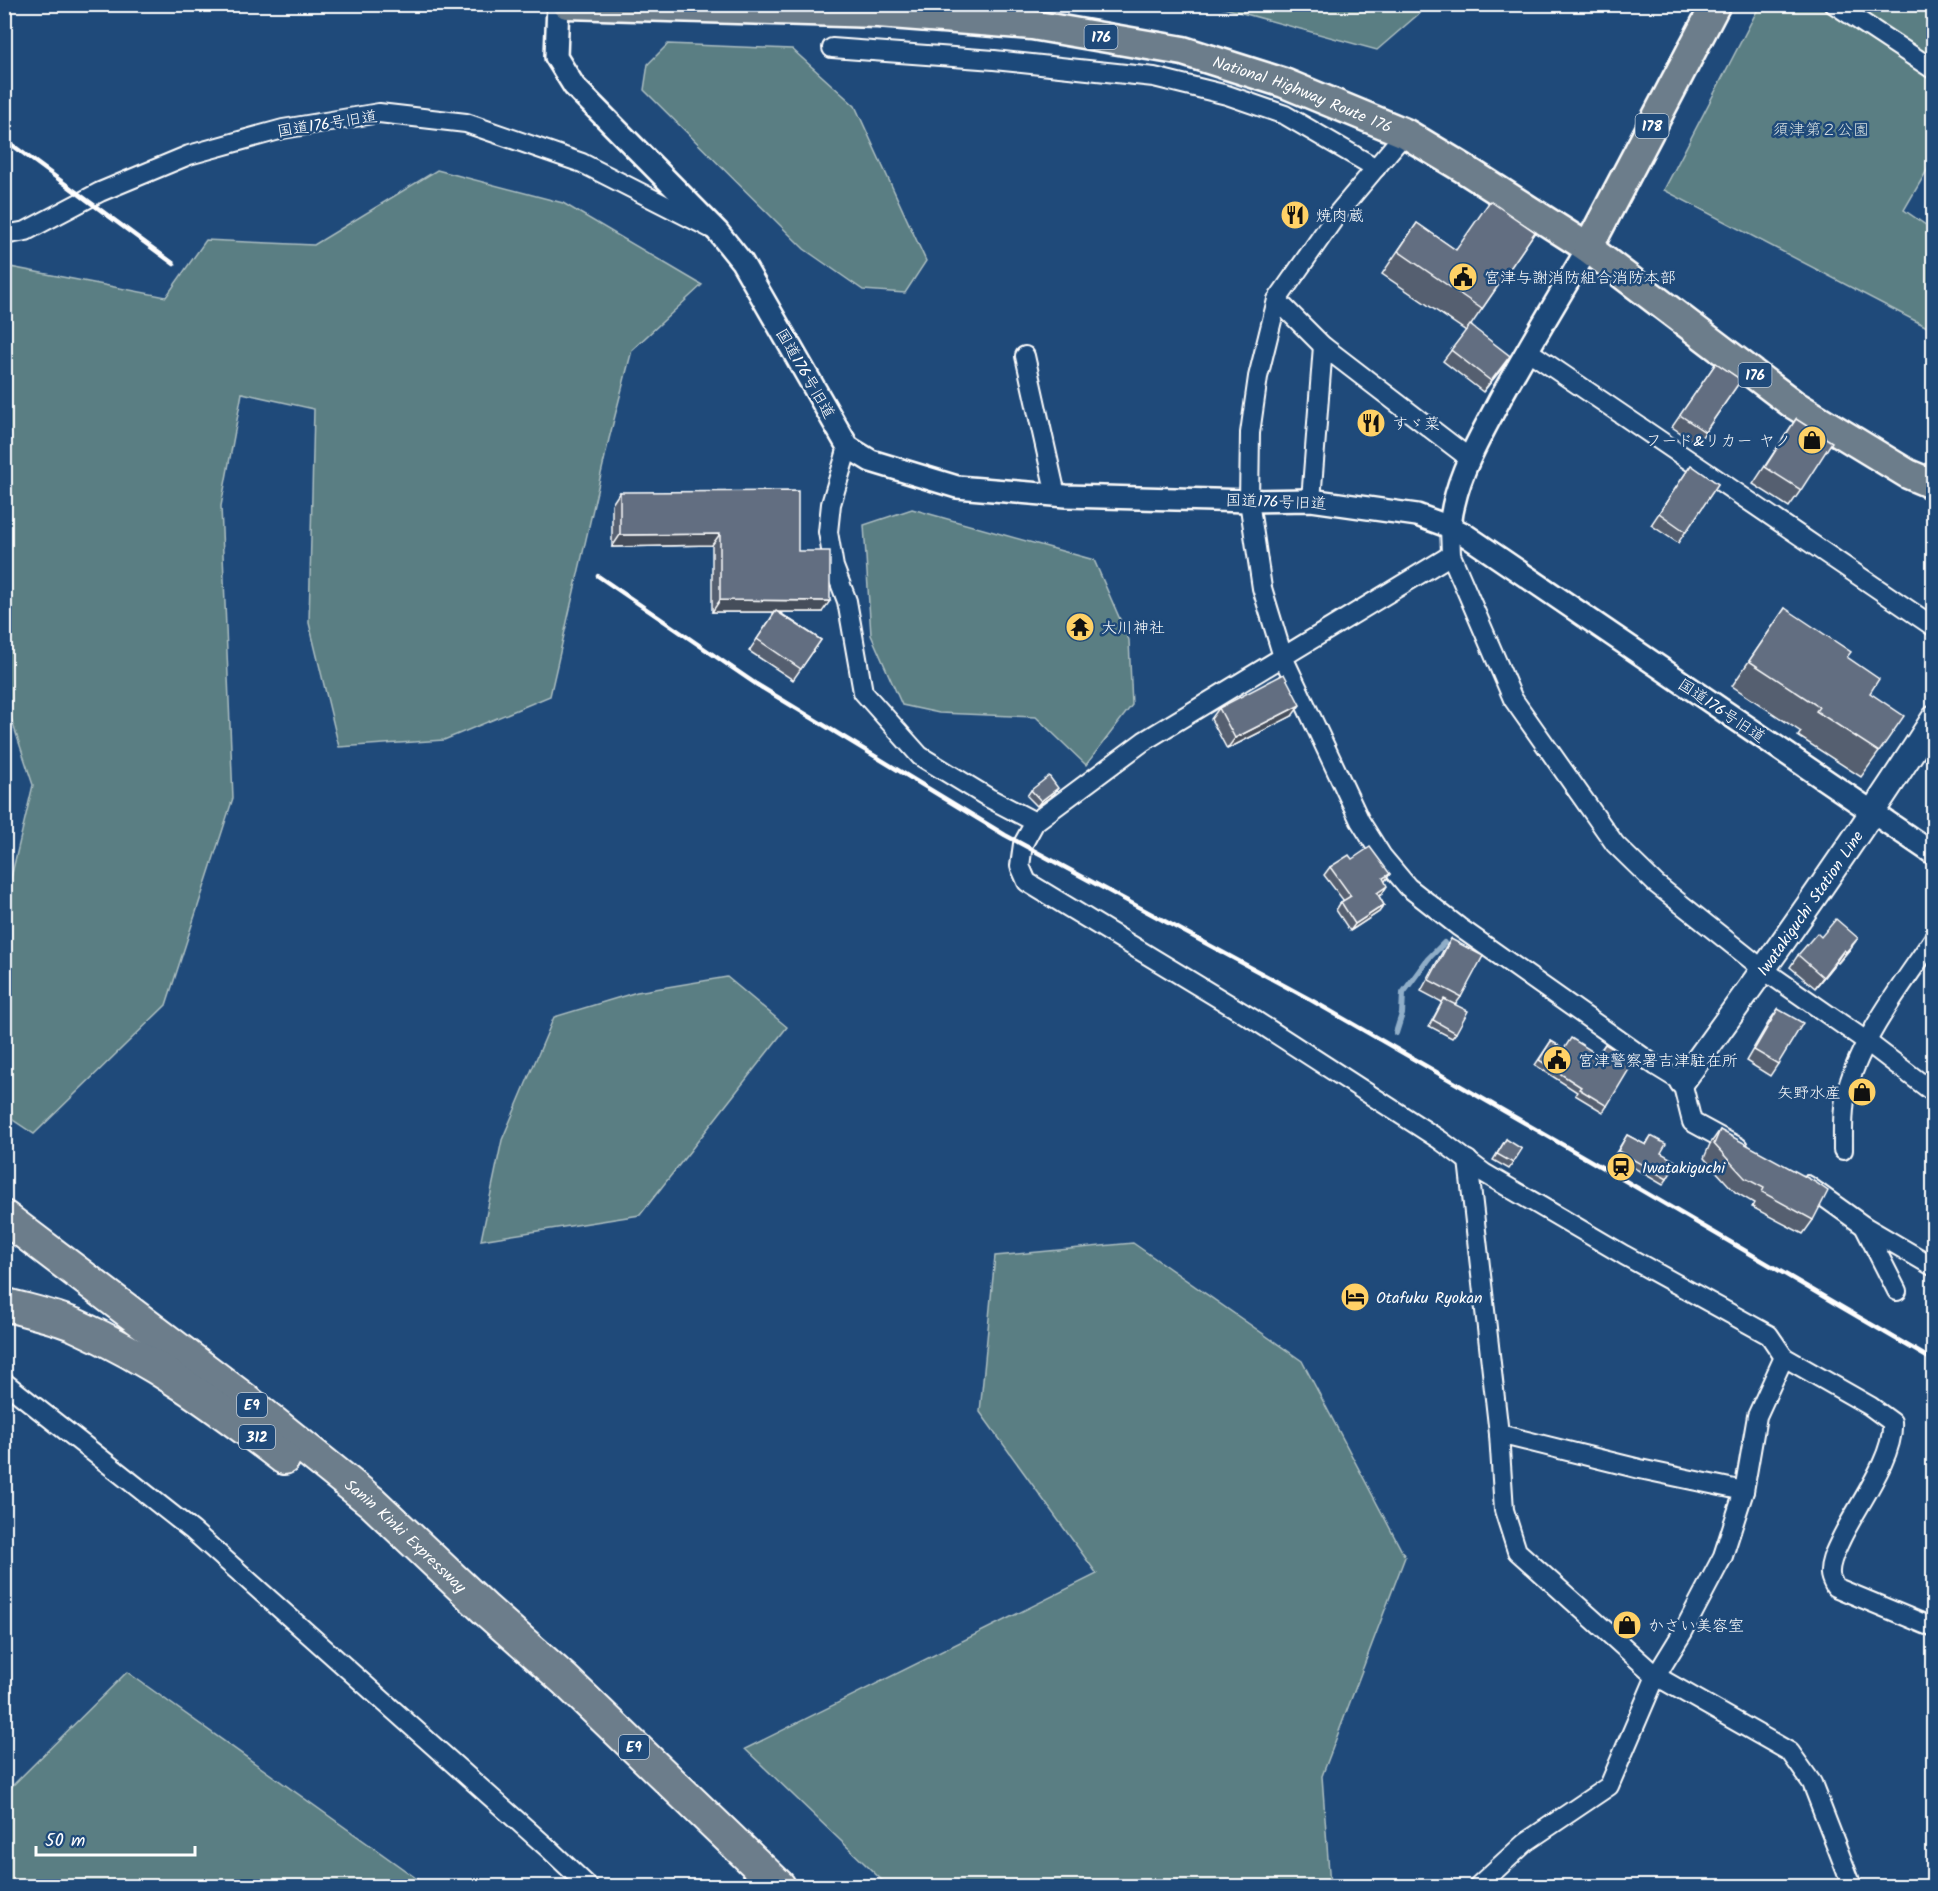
<svg xmlns="http://www.w3.org/2000/svg" width="1938" height="1891" font-family="Kalam,'Klee One',sans-serif">
<rect width="100%" height="100%" fill="#1f4a7a"/>
<filter id="ink" filterUnits="userSpaceOnUse"><feTurbulence type="fractalNoise" baseFrequency=".0167" numOctaves="2"/><feDisplacementMap in="SourceGraphic" scale="12" xChannelSelector="R" yChannelSelector="G"/><feConvolveMatrix kernelMatrix="1 2 1 2 8 2 1 2 1" color-interpolation-filters="sRGB"/></filter>
<g filter="url(#ink)">
<g fill="#5a7e83" stroke="#acbec1" stroke-width="1.5">
<path d="M1213,5H1429L1377,50Z"/>
<path d="M1760,5H1933V160L1904,210L1933,230L1934,326L1931,329L1664,190Z"/>
<path d="M668,44L792,49L855,106L926,261L905,293L863,290L804,249L644,90L648,64Z"/>
<path d="M437,170L563,203L702,285L632,350L609,439L550,696L444,740L339,747L309,623L314,409L242,393L221,506L233,798L166,1005L34,1134L4,1114L5,903L33,785L5,700V266L166,297L206,240L314,245Z"/>
<path d="M912,509L1094,560L1129,640L1132,705L1086,765L1036,717L939,713L902,705L871,635L864,525Z"/>
<path d="M727,977L787,1027L640,1215L481,1240L502,1140L554,1017L637,992Z"/>
<path d="M1133,1243L1302,1361L1405,1557L1322,1776L1330,1886H888L745,1749L1097,1574L980,1412L995,1256Z"/>
<path d="M127,1672L427,1886H5V1793Z"/>
</g>
<g fill="none" stroke-linecap="round" stroke-linejoin="round">
<path stroke="#90aec8" stroke-width="6" d="M1396,1033L1402,1014L1403,993L1428,959L1444,943"/>
<g stroke="#fff" stroke-width="22">
<g id="minor">
<path d="M1834,4L1934,70"/>
<path d="M832,48L994,60L1154,77L1227,95L1285,115L1376,168"/>
<path d="M4,235L26,231L100,192L189,155L283,129L379,113L466,123L582,163L710,228"/>
<path d="M1277,300L1338,213L1405,133"/>
<path d="M1527,350L1934,627"/>
<path d="M1025,356L1056,495"/>
<path d="M848,447L831,504L828,532L834,567L847,601L863,692L920,756L989,798L1035,822"/>
<path d="M1469,458L1323,346L1277,300L1258,377L1250,433L1249,501L1262,588L1283,657L1360,821L1382,856L1408,887L1459,927L1656,1066L1682,1082L1692,1122L1738,1147"/>
<path d="M1311,500L1323,346"/>
<path d="M1450,527L1451,555L1513,699L1615,844L1656,884L1764,970L1866,1041L1934,1093"/>
<path d="M1451,555L1144,741L1035,822L1023,844L1020,866L1027,882L1253,1019L1440,1140L1484,1173L1624,1255L1769,1335L1784,1357L1870,1406L1892,1422C1895,1457 1856,1507 1841,1539C1836,1550 1829,1562 1830,1574C1830,1578 1833,1583 1835,1587L1934,1628"/>
<path d="M1843,1150C1843,1130 1842,1109 1847,1090C1862,1036 1903,984 1934,938"/>
<path d="M1468,1160L1499,1434L1504,1510L1517,1551L1656,1676L1790,1752L1812,1783L1852,1886"/>
<path d="M1807,1185L1864,1226L1897,1291"/>
<path d="M1864,1226L1934,1267"/>
<path d="M4,1382L193,1531L549,1849L588,1886"/>
<path d="M1499,1434L1640,1469L1744,1491"/>
<path d="M1478,1886L1526,1842L1609,1786L1656,1676L1683,1632L1723,1556L1744,1491L1757,1416L1784,1357"/>
</g>
</g>
<g stroke="#fff" stroke-width="26">
<g id="tertiary">
<path d="M558,4L556,57L574,86L718,232L742,262L848,447L871,461L957,487L1066,496L1249,501L1311,500L1417,515L1450,527L1464,534L1934,854"/>
<path d="M1450,527C1455,477 1478,442 1500,399C1528,348 1558,298 1588,248"/>
</g>
</g>
<g stroke="#fff" stroke-width="28">
<g id="secondary">
<path id="s1" d="M1682,1082C1769,963 1854,843 1934,718"/>
</g>
</g>
<g stroke="#fff" stroke-width="33">
<g id="trunk">
<path id="s2" d="M567,4L878,13L1032,25L1183,51L1284,83L1405,133L1463,168L1588,248L1793,404L1908,474L1934,485"/>
<path d="M1588,248L1716,4"/>
</g>
</g>
<g stroke="#fff" stroke-width="36">
<g id="motorway">
<path id="s3" d="M4,1217L244,1399L372,1502L486,1610L565,1680L779,1886"/>
<path d="M4,1304C28,1311 53,1316 75,1325C154,1360 216,1406 284,1458"/>
</g>
</g>
<use href="#minor" stroke="#1f4a7a" stroke-width="18"/>
<use href="#tertiary" stroke="#1f4a7a" stroke-width="21"/>
<use href="#secondary" stroke="#1f4a7a" stroke-width="24"/>
<use href="#trunk" stroke="#6c7d8b" stroke-width="28"/>
<use href="#motorway" stroke="#6c7d8b" stroke-width="32"/>
<g stroke="#fff" stroke-width="4.5">
<path d="M4,139L174,264"/>
<path d="M598,576L756,684L1005,835L1311,1000L1617,1176L1934,1361"/>
</g>
</g>
<g fill="#545f6f" stroke="#fff" stroke-width="1.5">
<path d="M1417,223L1456,250L1535,232L1471,325L1502,368L1483,392L1443,361L1466,331L1382,274Z"/>
<path d="M1716,363L1741,380L1697,444L1672,427Z"/>
<path d="M1796,419L1801,490L1789,507L1753,484Z"/>
<path d="M1691,465L1718,484L1678,543L1651,525Z"/>
<path d="M620,492L798,551L822,612H779L821,640L793,680L749,651L775,612H712V545L612,547V504Z"/>
<path d="M1785,608L1870,693L1879,752L1861,777L1798,736L1801,732L1732,686Z"/>
<path d="M1219,708L1292,716L1227,749L1211,719Z"/>
<path d="M1031,790L1054,794L1037,806L1027,796Z"/>
<path d="M1352,859L1390,874L1385,881L1382,894L1379,896L1384,905L1379,912L1350,931L1336,910L1341,902L1344,901L1324,875L1330,867Z"/>
<path d="M1821,937L1850,949L1838,963L1836,962L1815,988L1790,967L1798,955Z"/>
<path d="M1451,939L1461,997L1455,1005L1456,1033L1452,1038L1429,1026L1442,1002L1421,991L1443,951Z"/>
<path d="M1778,1009V1064L1770,1076L1746,1061L1770,1020Z"/>
<path d="M1551,1041L1564,1049L1597,1055L1605,1044L1607,1106L1603,1112L1575,1095L1577,1092L1535,1065Z"/>
<path d="M1720,1130L1813,1220L1803,1234L1752,1207L1754,1203L1735,1192L1704,1158L1710,1144Z"/>
<path d="M1627,1135L1645,1145L1651,1136L1661,1153L1667,1179L1663,1185L1614,1156Z"/>
<path d="M1506,1139L1513,1163L1509,1169L1493,1160Z"/>
</g>
<g fill="#454d5a" stroke="#fff" stroke-width="1.5">
<path d="M1510,356L1502,368L1483,392L1491,381Z"/>
<path d="M720,534L712,545L612,547L620,535Z"/>
<path d="M720,600L830,601L822,612H712Z"/>
<path d="M1300,705L1292,716L1227,749L1235,738Z"/>
<path d="M1058,788L1054,794L1037,806L1041,801Z"/>
<path d="M1387,886L1382,894L1372,901L1377,893Z"/>
<path d="M1384,905L1379,912L1350,931L1355,924Z"/>
<path d="M1858,938L1850,949L1838,963L1846,952Z"/>
<path d="M1844,950L1836,962L1815,988L1823,977Z"/>
</g>
<g fill="#626e81" stroke="#fff" stroke-width="1.5">
<path d="M1490,201L1535,232L1482,309L1398,251L1417,223L1456,250Z"/>
<path d="M1470,325L1510,356L1491,381L1451,350Z"/>
<path d="M1716,363L1741,380L1705,432L1680,415Z"/>
<path d="M1796,419L1832,442L1801,490L1765,467Z"/>
<path d="M1691,465L1718,484L1686,532L1659,513Z"/>
<path d="M798,491V551H830V601L720,600V534L620,535V492Z"/>
<path d="M1785,608L1851,652L1847,657L1879,679L1870,693L1904,716L1879,752L1816,711L1819,707L1749,661Z"/>
<path d="M776,611L821,640L801,669L757,639Z"/>
<path d="M1284,674L1300,705L1235,738L1219,708Z"/>
<path d="M1049,776L1058,788L1041,801L1031,790Z"/>
<path d="M1370,847L1390,874L1383,878L1387,886L1377,893L1384,905L1355,924L1341,902L1351,896L1330,867L1349,855L1352,859Z"/>
<path d="M1836,919L1858,938L1846,952L1844,950L1823,977L1798,955L1817,933L1821,937Z"/>
<path d="M1451,939L1483,956L1461,997L1429,980Z"/>
<path d="M1444,999L1468,1011L1456,1033L1433,1020Z"/>
<path d="M1778,1009L1803,1023L1778,1064L1754,1050Z"/>
<path d="M1571,1038L1598,1055L1605,1044L1634,1061L1607,1106L1579,1089L1581,1087L1539,1060L1551,1041L1564,1049Z"/>
<path d="M1720,1130L1815,1182L1828,1191L1813,1220L1762,1192L1764,1188L1745,1178L1714,1144Z"/>
<path d="M1627,1135L1646,1145L1651,1136L1666,1144L1661,1153L1677,1162L1667,1179L1618,1151Z"/>
<path d="M1506,1139L1522,1149L1513,1163L1497,1154Z"/>
</g>
</g>
<defs>
<g id="restaurant-disc" transform="scale(1.5)"><circle r="9.5" fill="#ffd166" stroke="#1f4a7a"/><path d="M-5-6h1v4h1v-4h1v4h1v-4h1v5L-1.5 .5V6h-2V.5L-5-1ZM5-6V6H3V1.5H1.5Q1.5-4 5-6Z" fill="#111"/></g>
<g id="civic-disc" transform="scale(1.5)"><circle r="9.5" fill="#ffd166" stroke="#1f4a7a"/><path d="M-.6-6.5H3V-4.5H.6V-3L4-1V1h2V6H-6V1h2V-1L-.6-3ZM-1.2 2.5V6h2.4V2.5Z" fill="#111"/></g>
<g id="shop-disc" transform="scale(1.5)"><circle r="9.5" fill="#ffd166" stroke="#1f4a7a"/><path d="M-5-2.5h2.3a2.7 3.5 0 0 1 5.4 0H5L5.5 6h-11ZM-1.5-2.5h3a1.5 2.3 0 0 0-3 0Z" fill="#111"/></g>
<g id="temple-disc" transform="scale(1.5)"><circle r="9.5" fill="#ffd166" stroke="#1f4a7a"/><path d="M0-6L5-2H3V0L6.5 2.5H4V6H1.5V3h-3V6H-4V2.5H-6.5L-3 0V-2H-5Z" fill="#111"/></g>
<g id="station-disc" transform="scale(1.5)"><circle r="9.5" fill="#ffd166" stroke="#1f4a7a"/><path d="M-3-6H3Q5-6 5-4V2Q5 4 3 4L4.5 6H3L1.5 4h-3L-3 6H-4.5L-3 4Q-5 4-5 2V-4Q-5-6-3-6ZM-3.5-4v3h7v-3ZM-3.5 1v1.5H-2V1ZM2 1v1.5H3.5V1Z" fill="#111"/></g>
<g id="hotel-disc" transform="scale(1.5)"><circle r="9.5" fill="#ffd166" stroke="#1f4a7a"/><path d="M-6-4.5h1.5V1H6V5H4.5V3h-9V5H-6ZM-4 0a1.8 1.8 0 1 1 3.6 0ZM.5 0V-2.5h3Q6-2.5 6 0Z" fill="#111"/></g>
</defs>
<g fill-rule="evenodd">
<use href="#restaurant-disc" x="1295" y="215"/>
<use href="#civic-disc" x="1463" y="277"/>
<use href="#restaurant-disc" x="1371" y="423"/>
<use href="#shop-disc" x="1812" y="440"/>
<use href="#temple-disc" x="1080" y="627"/>
<use href="#civic-disc" x="1557" y="1060"/>
<use href="#shop-disc" x="1862" y="1092"/>
<use href="#station-disc" x="1621" y="1167"/>
<use href="#hotel-disc" x="1355" y="1297"/>
<use href="#shop-disc" x="1627" y="1625"/>
</g>
<g text-anchor="middle" stroke-width="5" stroke-linejoin="round" paint-order="stroke">
<g fill="#1f4a7a" stroke="#bcc9d7" stroke-width="1.5">
<rect x="1084.5" y="25" width="33" height="24" rx="4.5"/>
<rect x="1635.5" y="114" width="33" height="24" rx="4.5"/>
<rect x="1738.5" y="363" width="33" height="24" rx="4.5"/>
<rect x="237" y="1393" width="30" height="24" rx="4.5"/>
<rect x="239" y="1425" width="36" height="24" rx="4.5"/>
<rect x="619" y="1735" width="30" height="24" rx="4.5"/>
</g>
<g font-size="15" font-weight="bold" fill="#fff">
<text x="1101" y="42">176</text>
<text x="1652" y="131">178</text>
<text x="1755" y="380">176</text>
<text x="252" y="1410">E9</text>
<text x="257" y="1442">312</text>
<text x="634" y="1752">E9</text>
</g>
<g font-size="16" fill="#fff" stroke="#1f4a7a">
<text dy="6" stroke="none"><textPath href="#s2" startOffset="746">National Highway Route 176</textPath></text>
<text transform="translate(327 123) rotate(-9)" y="6">国道176号旧道</text>
<text transform="translate(806 373) rotate(60)" y="6">国道176号旧道</text>
<text transform="translate(1276 501) rotate(2)" y="6">国道176号旧道</text>
<text transform="translate(1722 710) rotate(34)" y="6">国道176号旧道</text>
<text dy="6" stroke="none"><textPath href="#s1" startOffset="220">Iwatakiguchi Station Line</textPath></text>
<text dy="6" stroke="none"><textPath href="#s3" startOffset="513">Sanin Kinki Expressway</textPath></text>
</g>
<g font-size="16" fill="#d6dfe0" stroke="#1f4a7a">
<text x="1821" y="135">須津第２公園</text>
</g>
<g font-size="16" fill="#fff" stroke="#1f4a7a" text-anchor="start">
<text x="1316" y="221">焼肉蔵</text>
<text x="1484" y="283">宮津与謝消防組合消防本部</text>
<text x="1392" y="429">すゞ菜</text>
<text x="1791" y="446" text-anchor="end">フード&amp;リカー ヤノ</text>
<text x="1101" y="633">大川神社</text>
<text x="1578" y="1066">宮津警察署吉津駐在所</text>
<text x="1841" y="1098" text-anchor="end">矢野水産</text>
<text x="1642" y="1173">Iwatakiguchi</text>
<text x="1376" y="1303">Otafuku Ryokan</text>
<text x="1648" y="1631">かさい美容室</text>
</g>
</g>
<rect width="1938" height="1891" fill="none" stroke="#1f4a7a" stroke-width="24"/>
<rect x="12" y="12" width="1914" height="1867" fill="none" stroke="#fff" stroke-width="2" filter="url(#ink)"/>
<path d="M36 1846v9h159v-9" fill="none" stroke="#ffffff" stroke-width="3"/>
<text x="45" y="1846" font-size="18" fill="#ffffff" stroke="#1f4a7a" stroke-width="4.5" paint-order="stroke">50 m</text>
</svg>
